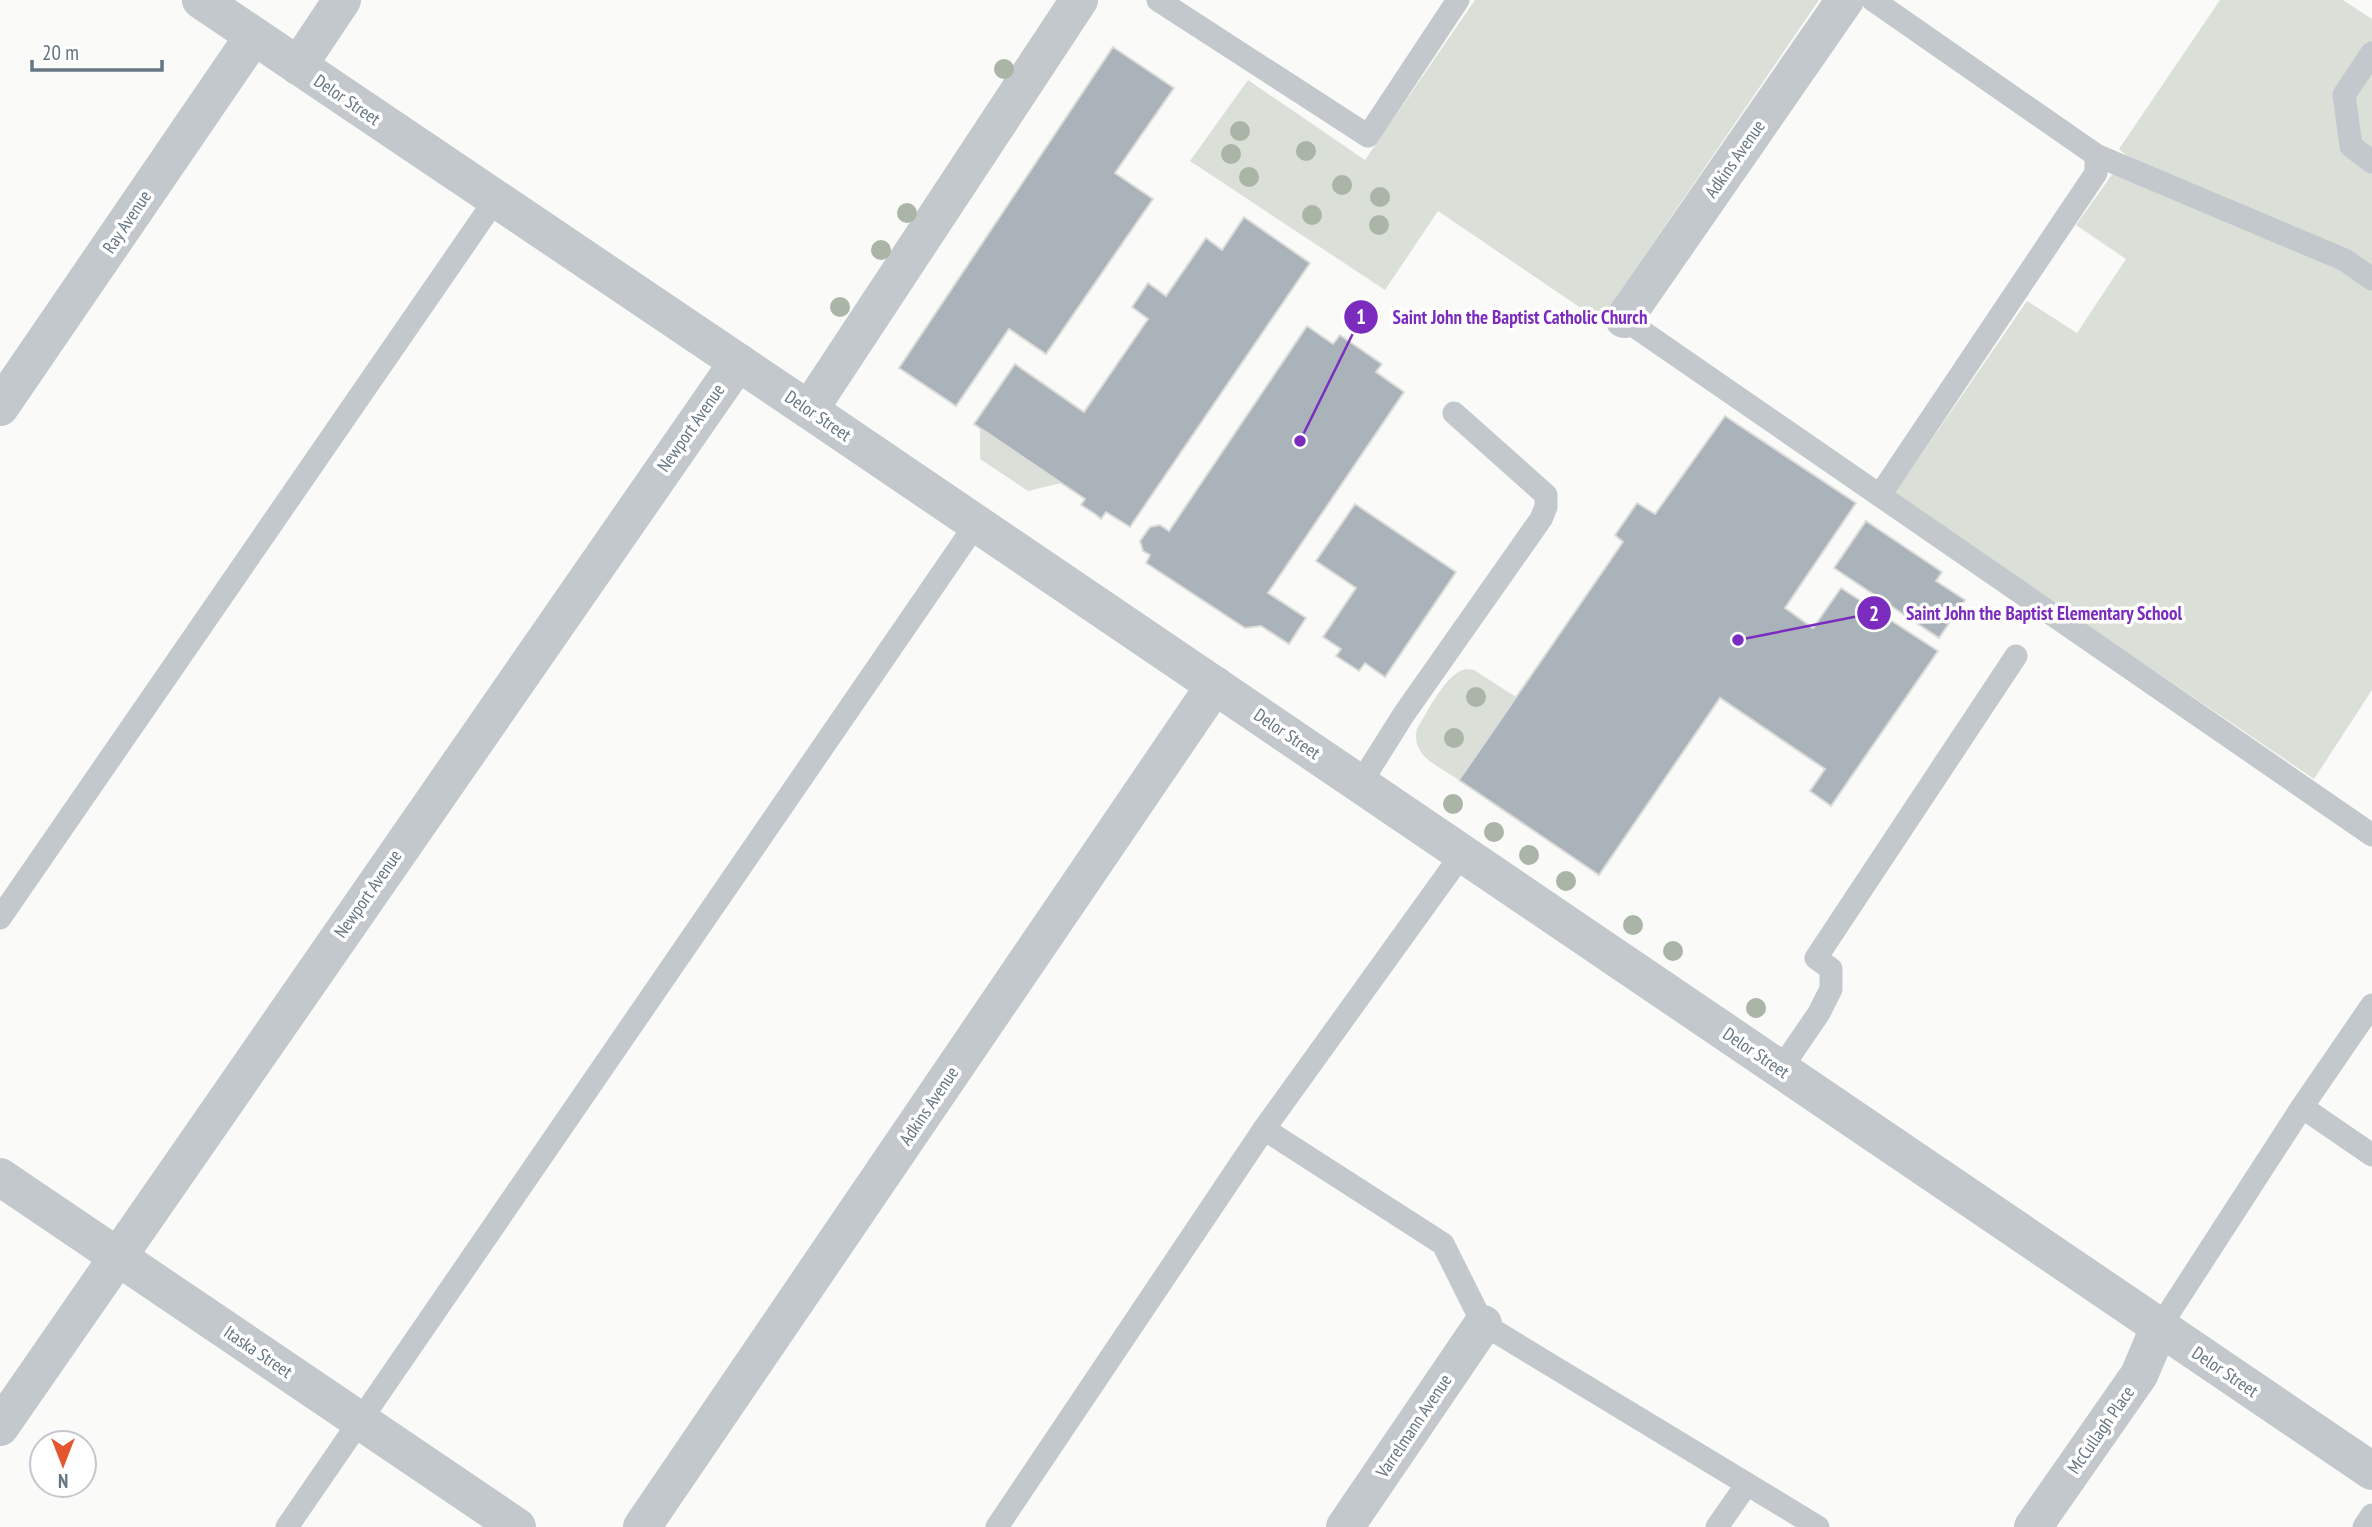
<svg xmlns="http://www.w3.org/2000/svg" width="2372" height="1527" font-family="'PT Sans Narrow',sans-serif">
<rect width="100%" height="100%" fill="#fafaf8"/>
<g fill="#dadfd7">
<path d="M1475,0H1819L1600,321L1438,211L1385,290L1190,161L1248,80L1365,160Z"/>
<path d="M2220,0H2343L2372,19V690L2314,779L1894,494L2027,301L2077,333L2126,259L2076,225L2126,155L2119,149Z"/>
<path d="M980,428L1061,483L1028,491L980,459Z"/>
<path d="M1466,669L1474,670L1516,697L1459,780C1440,767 1410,756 1417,729C1427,712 1447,672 1466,669Z"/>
</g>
<g fill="#aab3b9" stroke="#dcdcda" stroke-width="2">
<path d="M1113,47L1174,88L1115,173L1153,199L1046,354L1009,329L956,406L899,368Z"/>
<path d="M1244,217L1310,263L1130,527L1106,512L1101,519L1095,514L1081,505L1085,499L974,424L1015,364L1084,412L1148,319L1132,307L1148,283L1166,296L1206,238L1222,250Z"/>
<path d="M1307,326L1333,344L1340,335L1382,364L1376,372L1404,392L1268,593L1306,618L1289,644L1261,626L1245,628L1146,563L1150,555L1143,551L1140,541L1150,527L1160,525L1169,531Z"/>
<path d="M1725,416L1856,503L1785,608L1813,628L1841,588L1938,651L1831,806L1810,791L1825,769L1720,698L1599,875L1459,780L1623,542L1615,535L1637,503L1655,514Z"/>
<path d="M1355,504L1456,572L1385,677L1365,663L1359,671L1336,656L1341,649L1323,637L1356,588L1316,561Z"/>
<path d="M1866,521L1942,572L1936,581L1965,600L1939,638L1834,568Z"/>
</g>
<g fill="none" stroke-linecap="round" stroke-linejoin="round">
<g stroke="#c3c8cc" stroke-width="23">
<path d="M1158,0L1368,136L1458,0"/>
<path d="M1873,0L2096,155V173L1880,495"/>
<path d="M2372,53L2344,95L2351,146L2372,162"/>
<path d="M2096,155L2345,260L2372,279"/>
<path d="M1624,319L2372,835"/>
<path d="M1360,784L1404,714L1541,519L1546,507V495L1454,413"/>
<path d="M0,918L495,200"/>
<path d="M1780,1070L1819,1013L1831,989V969L1816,958L2016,656"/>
<path d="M2302,1107L2372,1155"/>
<path d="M1264,1129L1443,1244L1483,1324L1818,1527"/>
<path d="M2159,1328L2302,1107L2372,1005"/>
<path d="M287,1527L976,524"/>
<path d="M997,1527L1264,1129L1462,854"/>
<path d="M1717,1527L1747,1484"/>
<path d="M2364,1527L2372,1515"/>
</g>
<g stroke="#c3c8cc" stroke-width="38">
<path d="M298,66L342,0"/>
<path d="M1624,319L1845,0"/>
<path d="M0,407L253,37"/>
<path d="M809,410L1079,0"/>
<path d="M0,1177L517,1527"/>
<path d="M0,1427L738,362"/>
<path d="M642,1527L1215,685"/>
<path d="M1345,1527L1483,1324"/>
<path d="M2033,1527L2139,1375L2159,1328"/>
</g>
<path stroke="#c3c8cc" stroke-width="38" d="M201,0L809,410L2372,1471"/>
</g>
<g fill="#aab4a7">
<circle cx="1004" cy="69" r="10"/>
<circle cx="1240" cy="131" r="10"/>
<circle cx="1306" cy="151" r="10"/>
<circle cx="1231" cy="154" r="10"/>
<circle cx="1249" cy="177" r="10"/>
<circle cx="1342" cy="185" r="10"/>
<circle cx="1380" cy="197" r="10"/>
<circle cx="907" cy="213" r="10"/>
<circle cx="1312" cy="215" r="10"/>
<circle cx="1379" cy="225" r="10"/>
<circle cx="881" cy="250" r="10"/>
<circle cx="840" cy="307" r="10"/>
<circle cx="1476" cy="697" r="10"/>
<circle cx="1454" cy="738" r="10"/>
<circle cx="1453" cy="804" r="10"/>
<circle cx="1494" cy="832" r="10"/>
<circle cx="1529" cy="855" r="10"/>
<circle cx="1566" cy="881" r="10"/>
<circle cx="1633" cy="925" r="10"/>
<circle cx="1673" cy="951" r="10"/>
<circle cx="1756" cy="1008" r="10"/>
</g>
<g text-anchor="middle" stroke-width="7" stroke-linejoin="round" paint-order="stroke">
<g font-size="18" fill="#657683" stroke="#fff">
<text transform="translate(347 100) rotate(34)" y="6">Delor Street</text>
<text transform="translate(1735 159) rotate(-55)" y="6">Adkins Avenue</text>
<text transform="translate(127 222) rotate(-56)" y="6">Ray Avenue</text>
<text transform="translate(818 416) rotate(34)" y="6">Delor Street</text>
<text transform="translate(691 428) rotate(-55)" y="6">Newport Avenue</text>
<text transform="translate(1287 734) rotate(34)" y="6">Delor Street</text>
<text transform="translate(368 894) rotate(-55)" y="6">Newport Avenue</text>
<text transform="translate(1756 1053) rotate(34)" y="6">Delor Street</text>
<text transform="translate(929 1106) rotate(-56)" y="6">Adkins Avenue</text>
<text transform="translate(258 1352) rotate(34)" y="6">Itaska Street</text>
<text transform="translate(2225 1372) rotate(34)" y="6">Delor Street</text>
<text transform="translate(1414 1426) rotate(-56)" y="6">Varrelmann Avenue</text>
<text transform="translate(2101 1430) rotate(-55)" y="6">McCullagh Place</text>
</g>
</g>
<path fill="none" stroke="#7b2cbf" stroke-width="2.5" d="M1300 441L1361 317M1738 640L1874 613"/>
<g fill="#7b2cbf" stroke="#fff" stroke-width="2.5">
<circle cx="1300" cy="441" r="7"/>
<circle cx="1738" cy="640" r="7"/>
<circle cx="1361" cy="317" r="18"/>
<circle cx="1874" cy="613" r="18"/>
</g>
<g font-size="21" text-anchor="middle" font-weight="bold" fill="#fff">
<text x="1361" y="324">1</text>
<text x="1874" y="621">2</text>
</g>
<g font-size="19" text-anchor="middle" font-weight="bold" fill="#7b2cbf" stroke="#fff" stroke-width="7" stroke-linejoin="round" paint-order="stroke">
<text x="1520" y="324">Saint John the Baptist Catholic Church</text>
<text x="2044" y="620">Saint John the Baptist Elementary School</text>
</g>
<g transform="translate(63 1464) rotate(180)"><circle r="33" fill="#ffffff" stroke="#c1c8cd" stroke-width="2"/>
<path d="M0-5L12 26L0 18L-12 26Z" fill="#e4572e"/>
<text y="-10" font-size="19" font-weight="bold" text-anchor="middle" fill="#657683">N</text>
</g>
<path d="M32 60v10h130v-10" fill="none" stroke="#657683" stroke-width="3.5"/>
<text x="42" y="60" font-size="21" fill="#657683" stroke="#ffffff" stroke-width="5" paint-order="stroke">20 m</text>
</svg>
